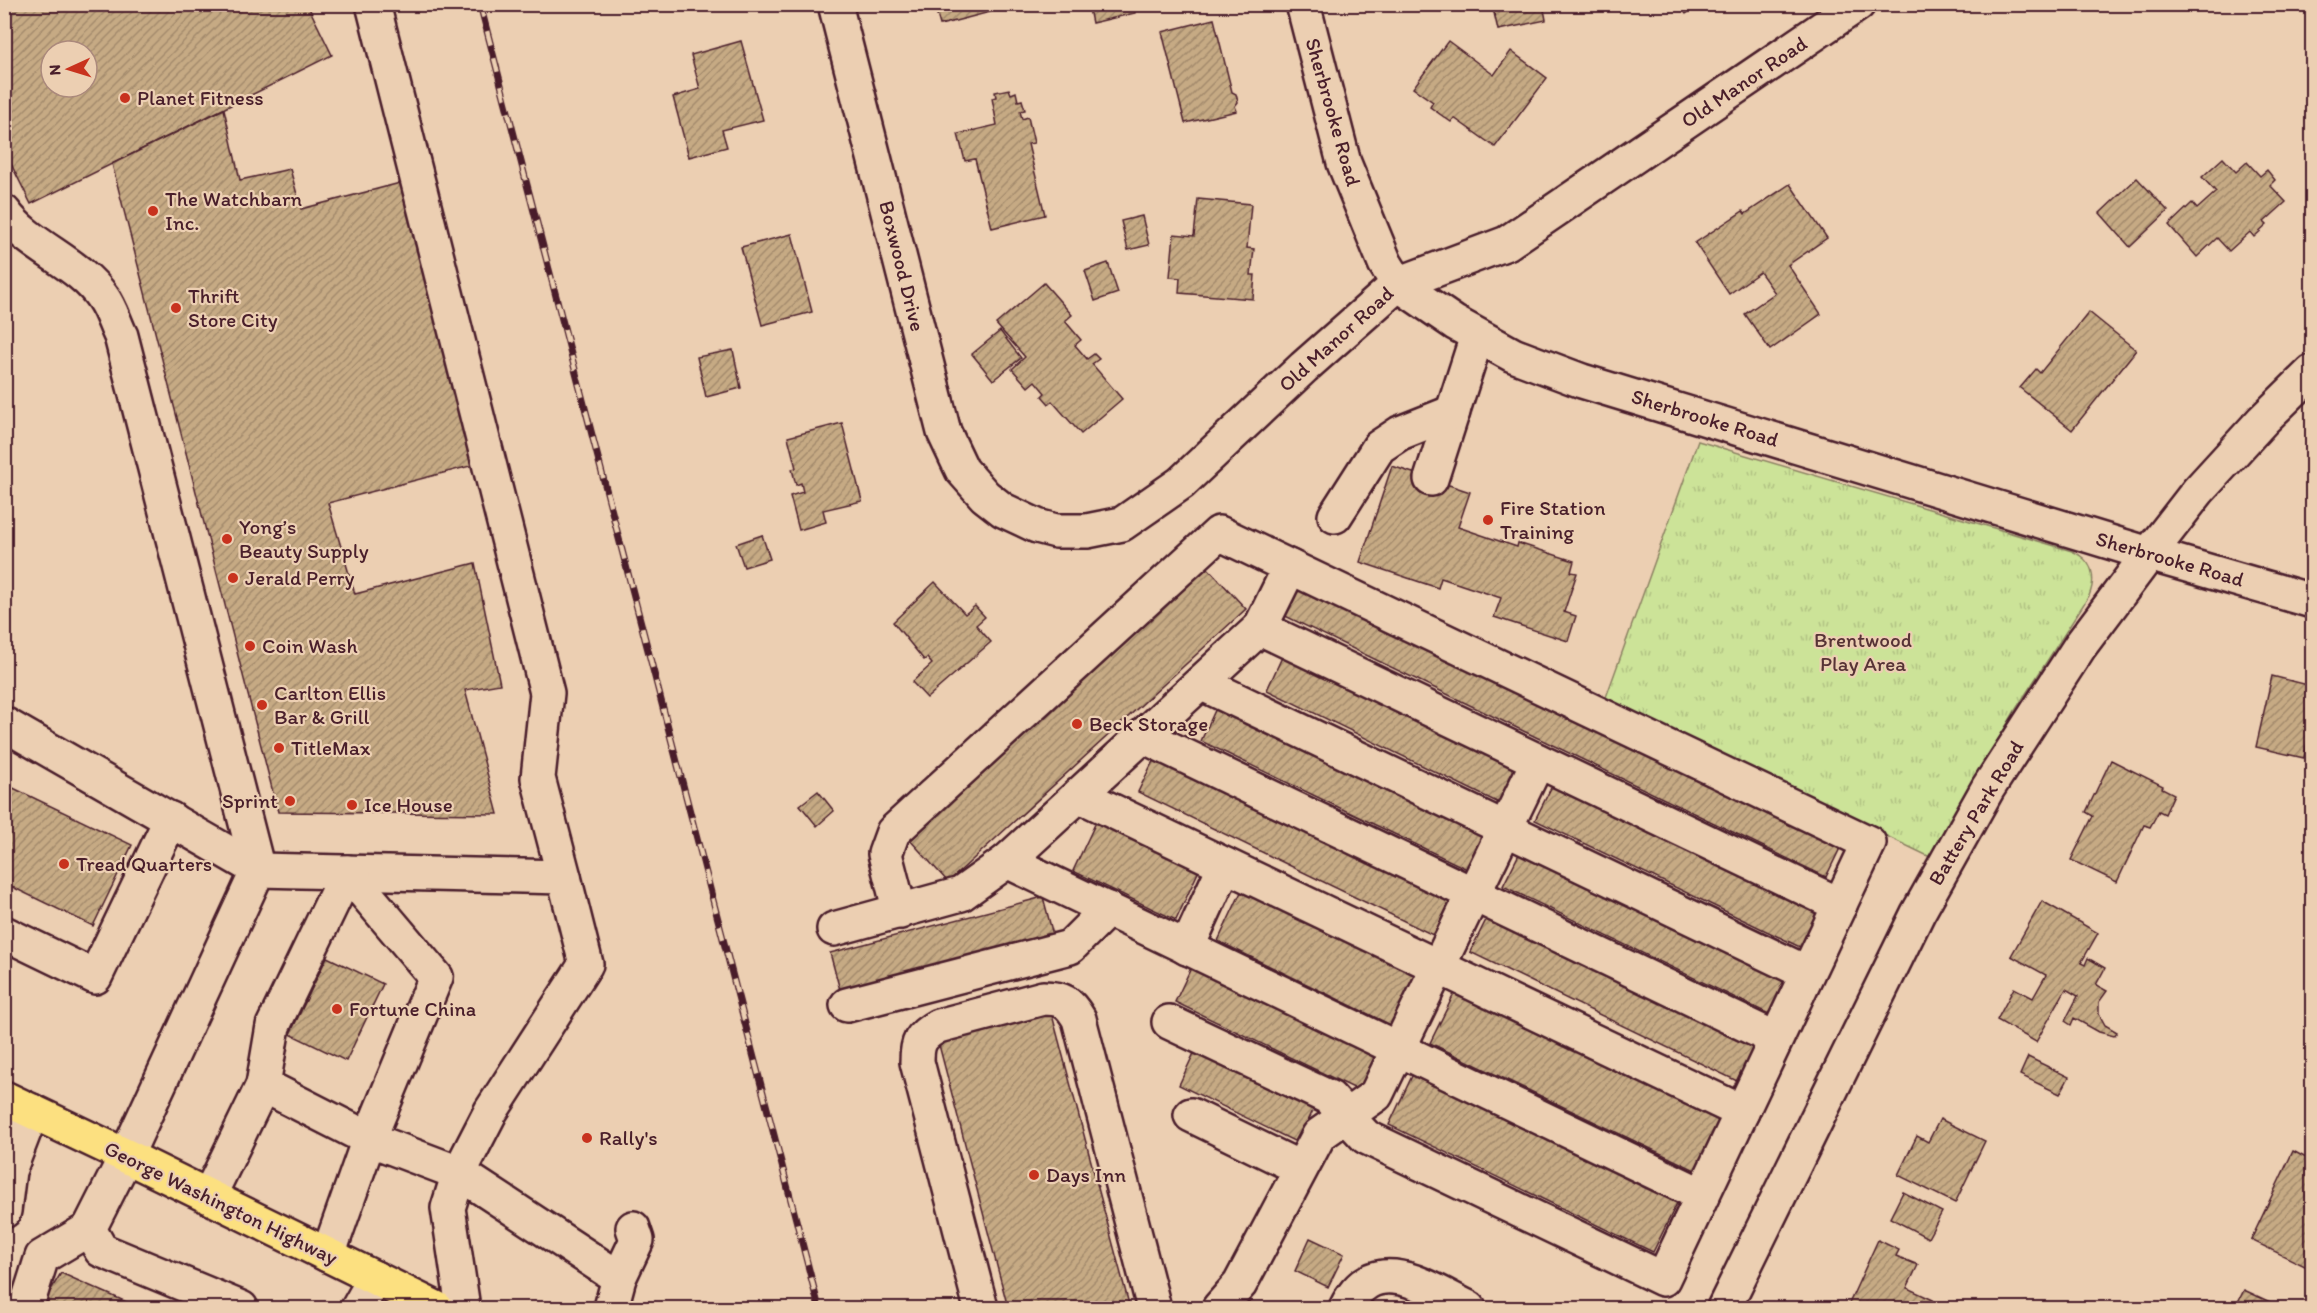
<svg xmlns="http://www.w3.org/2000/svg" width="2317" height="1313" font-family="Itim,sans-serif">
<defs>
<pattern id="grass-tufts" width="24" height="20" patternUnits="userSpaceOnUse" patternTransform="scale(1.5)"><rect width="24" height="20" fill="#cce398"/><path d="M3 7l-1-3M5 7V3M7 7l1-3M15 17l-1-3M17 17v-4M19 17l1-3" fill="none" stroke="#b1c283"/></pattern>
<pattern id="building-hatch" width="6" height="6" patternUnits="userSpaceOnUse" patternTransform="scale(1.5)"><rect width="6" height="6" fill="#c6aa84"/><path d="M-1 1l2-2M0 6l6-6M5 7l2-2" fill="none" stroke="#a38a6c"/></pattern>
</defs>
<rect width="100%" height="100%" fill="#eccfb2"/>
<filter id="ink" filterUnits="userSpaceOnUse"><feTurbulence type="fractalNoise" baseFrequency=".0167" numOctaves="2"/><feDisplacementMap in="SourceGraphic" scale="12" xChannelSelector="R" yChannelSelector="G"/><feConvolveMatrix kernelMatrix="1 2 1 2 8 2 1 2 1" color-interpolation-filters="sRGB"/></filter>
<g filter="url(#ink)">
<path fill="url(#grass-tufts)" stroke="#8b8162" stroke-width="1.5" d="M1698,441L2072,551C2092,560 2097,576 2089,596L2016,709L1930,857L1605,700Z"/>
<g fill="url(#building-hatch)" stroke="#4a1f2b" stroke-width="1.5" fill-rule="evenodd">
<path d="M4,4H307L332,55L31,204L4,150ZM51,51H87V87H51Z"/>
<path d="M934,4H988L990,12L940,25Z"/>
<path d="M1088,4H1134L1135,13L1092,23Z"/>
<path d="M1492,4H1543L1546,20L1498,30Z"/>
<path d="M1680,4H1700L1686,14Z"/>
<path d="M1214,19L1232,92L1236,94L1238,102L1235,106L1237,111L1185,123L1162,32Z"/>
<path d="M741,41L763,120L722,130L727,147L689,157L673,97L700,89L691,55Z"/>
<path d="M1448,41L1494,75L1511,51L1547,78L1495,147L1454,118L1451,122L1430,107L1433,102L1413,88Z"/>
<path d="M1009,89L1011,94L1016,92L1018,101L1022,100L1025,110L1020,111L1022,119L1028,117L1034,143L1028,144L1045,215L992,228L975,159L965,161L958,134L997,125L992,98L996,97L995,92Z"/>
<path d="M224,109L240,180L290,169L301,209L404,182L474,465L328,503L355,594L475,563L500,684L465,690L498,814L278,812L112,164Z"/>
<path d="M2223,158L2236,172L2247,162L2260,176L2267,170L2275,180L2270,185L2286,202L2264,222L2267,225L2254,237L2250,232L2229,251L2217,238L2197,257L2169,225L2192,203L2197,209L2216,192L2202,177Z"/>
<path d="M2137,178L2168,211L2130,247L2100,213Z"/>
<path d="M1790,184L1827,238L1788,265L1821,314L1770,350L1745,314L1775,293L1760,272L1729,294L1695,243L1743,211L1745,214Z"/>
<path d="M1198,199L1251,204L1247,248L1254,249L1251,275H1255L1253,299L1179,293L1180,278L1170,277L1174,234L1194,236Z"/>
<path d="M1142,216L1149,245L1128,250L1121,221Z"/>
<path d="M792,234L812,312L762,325L741,247Z"/>
<path d="M1108,263L1118,293L1095,301L1085,271Z"/>
<path d="M1044,283L1072,315L1065,321L1081,340L1075,345L1087,359L1094,354L1099,359L1092,364L1122,399L1081,434L1052,401L1049,404L1042,396L1045,393L1035,381L1028,387L1012,369L1025,357L996,324Z"/>
<path d="M2089,312L2136,350L2072,430L2020,388L2036,369L2040,373Z"/>
<path d="M1000,331L1021,358L993,380L972,354Z"/>
<path d="M733,350L741,388L706,397L697,357Z"/>
<path d="M842,423L862,501L823,510L826,522L799,530L790,496L803,492L801,483L796,485L792,469L796,468L788,437Z"/>
<path d="M1392,466L1470,492L1458,527L1517,547L1518,543L1574,561L1571,572L1577,573L1564,612L1576,616L1568,641L1494,617L1501,598L1441,578L1438,588L1360,562Z"/>
<path d="M762,535L770,559L744,567L736,544Z"/>
<path d="M1206,566L1246,609L948,882L909,839Z"/>
<path d="M1298,580L1842,844L1826,877L1281,614Z"/>
<path d="M935,582L965,614L975,606L985,617L976,625L991,642L927,698L912,682L932,664L927,658L924,660L893,622Z"/>
<path d="M1283,655L1516,767L1499,803L1267,690Z"/>
<path d="M2272,676L2312,686V720L2304,758L2256,747Z"/>
<path d="M1217,706L1483,834L1467,869L1201,741Z"/>
<path d="M1155,757L1451,901L1435,936L1138,792Z"/>
<path d="M2111,760L2163,786L2162,788L2174,794L2165,814L2159,811L2150,827L2144,825L2117,882L2071,860L2093,816L2086,812Z"/>
<path d="M9,786L132,845L93,926L4,883V795Z"/>
<path d="M1552,786L1818,914L1802,948L1535,820Z"/>
<path d="M818,791L834,811L817,826L800,805Z"/>
<path d="M1097,820L1200,868L1176,920L1073,871Z"/>
<path d="M1520,852L1785,980L1769,1014L1503,886Z"/>
<path d="M1242,890L1416,974L1391,1025L1218,941Z"/>
<path d="M1043,897L1053,935L840,990L830,953Z"/>
<path d="M2042,901L2098,933L2081,963L2085,965L2088,958L2105,968L2096,985L2107,991L2099,1002V1014L2105,1025L2117,1032L2114,1036L2099,1032L2074,1018L2071,1025L2065,1021L2078,996L2066,989L2036,1042L1997,1020L2014,988L2033,998L2046,975L2011,956Z"/>
<path d="M1487,918L1754,1046L1737,1081L1470,952Z"/>
<path d="M327,957L383,984L346,1061L290,1034Z"/>
<path d="M1191,968L1376,1057L1360,1091L1175,1002Z"/>
<path d="M1455,992L1720,1119L1695,1170L1430,1043Z"/>
<path d="M1051,1011L1130,1308H1008L938,1041Z"/>
<path d="M1195,1051L1314,1108L1298,1143L1179,1085Z"/>
<path d="M2028,1057L2069,1077L2060,1094L2020,1075Z"/>
<path d="M1413,1074L1678,1201L1653,1252L1389,1125Z"/>
<path d="M1940,1119L1985,1141L1955,1203L1898,1175L1917,1136L1928,1142Z"/>
<path d="M2293,1151L2312,1161V1261L2309,1268L2251,1240Z"/>
<path d="M1903,1192L1942,1212L1928,1238L1890,1218Z"/>
<path d="M1310,1238L1344,1254L1328,1287L1295,1271Z"/>
<path d="M1878,1240L1899,1250L1896,1256L1918,1265L1907,1288L1933,1300L1930,1308H1847Z"/>
<path d="M61,1273L140,1308H40Z"/>
<path d="M2244,1290L2283,1308H2235Z"/>
</g>
<g fill="none" stroke-linecap="round" stroke-linejoin="round">
<g stroke="#4a1f2b" stroke-width="38">
<g id="minor">
<path d="M835,4L944,432L962,470L985,496L1003,510L1037,526L1056,531H1087L1122,524L1181,483L1304,367L1398,284L1507,243L1858,4"/>
<path d="M1303,4L1344,163L1385,263L1398,284L1455,323L1513,355L1582,381L2149,554L2312,601"/>
<path d="M4,212C29,247 79,262 103,298C111,309 115,324 121,336L258,870L126,1156L89,1229L101,1250L241,1308"/>
<path d="M1431,479L1477,336"/>
<path d="M1335,516L1379,447L1400,433L1453,412"/>
<path d="M1260,628L1840,905"/>
<path d="M1201,683L1807,973"/>
<path d="M4,724L258,870L564,877L538,778L547,693L373,4"/>
<path d="M1143,736L1776,1039"/>
<path d="M1079,795L1742,1112"/>
<path d="M1007,861L1702,1195"/>
<path d="M900,912L885,854L893,832L1219,533L1869,843L1663,1279L1366,1137L1330,1098L1169,1022"/>
<path d="M834,929L961,894L1007,861L1260,628L1290,567"/>
<path d="M4,933L95,977L171,819"/>
<path d="M1187,948L1225,865"/>
<path d="M847,1005L1070,947L1108,909"/>
<path d="M263,1085L369,1139L459,1173L619,1278"/>
<path d="M1191,1115L1300,1168"/>
<path d="M209,1196L263,1085L273,1026L347,872L436,977L369,1139L328,1255"/>
<path d="M4,1211L9,1171L32,1111"/>
<path d="M26,1308L42,1257L89,1229"/>
<path d="M358,1308L375,1278"/>
<path d="M463,1308L448,1208L459,1173L491,1111L586,964L564,877"/>
<path d="M611,1308L619,1278L637,1240L633,1228"/>
<path d="M981,1308L917,1062C917,1042 920,1036 938,1026L1043,998C1063,998 1069,1002 1079,1019L1154,1308"/>
<path d="M1219,1308L1240,1284L1319,1135L1376,1095L1538,761"/>
<path d="M1346,1308C1374,1249 1428,1288 1469,1308"/>
<path d="M1724,1308L1918,913L1988,788L2080,646L2149,554L2198,491L2263,420L2312,372"/>
</g>
</g>
<g stroke="#4a1f2b" stroke-width="38">
<path id="major" d="M4,1098L126,1156L436,1308"/>
</g>
<use href="#minor" stroke="#eccfb2" stroke-width="33"/>
<use href="#major" stroke="#fce080" stroke-width="33"/>
<g stroke="#4a1f2b" stroke-width="7">
<path id="rail" d="M480,4L819,1308"/>
</g>
<use href="#rail" stroke="#eccfb2" stroke-width="4.5" stroke-dasharray="14" stroke-linecap="butt"/>
</g>
</g>
<g fill="#c8321e" stroke="#eccfb2" stroke-width="2">
<circle cx="125" cy="98" r="6"/>
<circle cx="153" cy="211" r="6"/>
<circle cx="176" cy="308" r="6"/>
<circle cx="1488" cy="520" r="6"/>
<circle cx="227" cy="539" r="6"/>
<circle cx="233" cy="578" r="6"/>
<circle cx="250" cy="646" r="6"/>
<circle cx="262" cy="705" r="6"/>
<circle cx="1077" cy="724" r="6"/>
<circle cx="279" cy="748" r="6"/>
<circle cx="290" cy="801" r="6"/>
<circle cx="352" cy="805" r="6"/>
<circle cx="64" cy="864" r="6"/>
<circle cx="337" cy="1009" r="6"/>
<circle cx="587" cy="1138" r="6"/>
<circle cx="1034" cy="1175" r="6"/>
</g>
<g text-anchor="middle" stroke-width="4.5" stroke-linejoin="round" paint-order="stroke">
<g font-size="21" fill="#4a1f2b" stroke="#eccfb2">
<text transform="translate(1744 82) rotate(-34)" y="7">Old Manor Road</text>
<text transform="translate(1333 112) rotate(74)" y="7">Sherbrooke Road</text>
<text transform="translate(902 266) rotate(76)" y="7">Boxwood Drive</text>
<text transform="translate(1336 339) rotate(-42)" y="7">Old Manor Road</text>
<text transform="translate(1705 418) rotate(17)" y="7">Sherbrooke Road</text>
<text transform="translate(2170 559) rotate(16)" y="7">Sherbrooke Road</text>
<text transform="translate(1976 813) rotate(-59)" y="7">Battery Park Road</text>
<text transform="translate(221 1203) rotate(26)" y="7">George Washington Highway</text>
</g>
<g font-size="21" fill="#4a1f2b" stroke="#eccfb2" text-anchor="start">
<text x="137" y="105">Planet Fitness</text>
<text x="165" y="206">The Watchbarn<tspan x="165" dy="24">Inc.</tspan></text>
<text x="188" y="303">Thrift<tspan x="188" dy="24">Store City</tspan></text>
<text x="1500" y="515">Fire Station<tspan x="1500" dy="24">Training</tspan></text>
<text x="239" y="534">Yong’s<tspan x="239" dy="24">Beauty Supply</tspan></text>
<text x="245" y="585">Jerald Perry</text>
<text x="262" y="653">Coin Wash</text>
<text x="274" y="700">Carlton Ellis<tspan x="274" dy="24">Bar &amp; Grill</tspan></text>
<text x="1089" y="731">Beck Storage</text>
<text x="291" y="755">TitleMax</text>
<text x="278" y="808" text-anchor="end">Sprint</text>
<text x="364" y="812">Ice House</text>
<text x="76" y="871">Tread Quarters</text>
<text x="349" y="1016">Fortune China</text>
<text x="599" y="1145">Rally's</text>
<text x="1046" y="1182">Days Inn</text>
</g>
<g font-size="21" fill="#573336" stroke="#eccfb2">
<text x="1863" y="647">Brentwood<tspan x="1863" dy="24">Play Area</tspan></text>
</g>
</g>
<rect width="2317" height="1313" fill="none" stroke="#eccfb2" stroke-width="24"/>
<rect x="12" y="12" width="2293" height="1289" fill="none" stroke="#4a1f2b" stroke-width="2" filter="url(#ink)"/>
<g transform="translate(69 69) rotate(266)"><circle r="28" fill="#eccfb2" stroke="#ab897c" stroke-width="1.5"/>
<path d="M0-4.5L10 22L0 15L-10 22Z" fill="#c8321e"/>
<text y="-9" font-size="16" font-weight="bold" text-anchor="middle" fill="#4a1f2b">N</text>
</g>
</svg>
